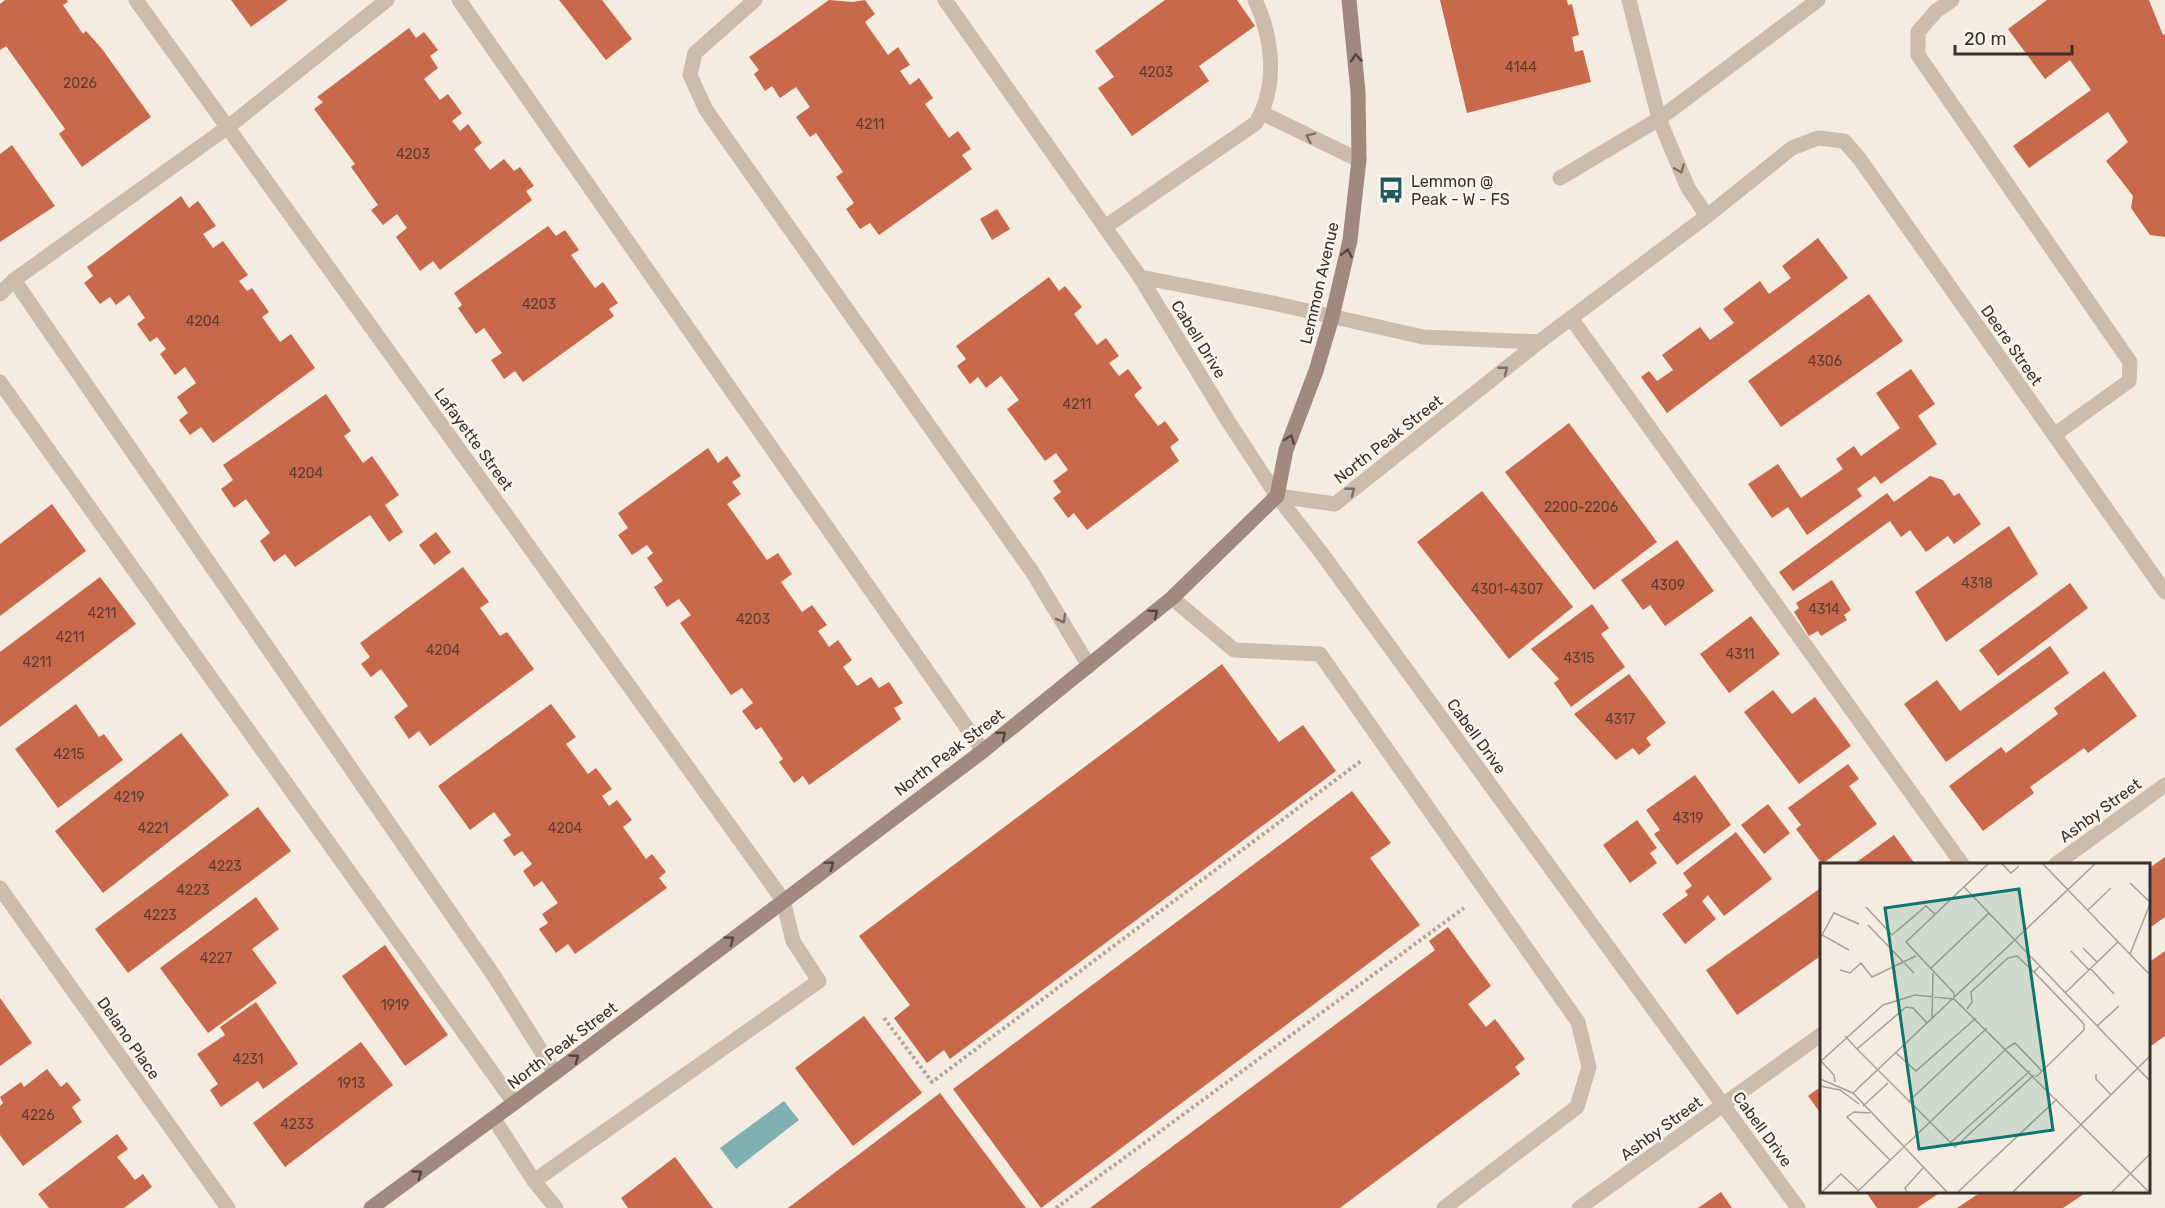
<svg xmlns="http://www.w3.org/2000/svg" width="2165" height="1208" font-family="Rubik,sans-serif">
<rect width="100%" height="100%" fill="#f4ebe1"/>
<path fill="#7fb0b2" d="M784,1101L799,1120L736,1169L720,1148Z"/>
<g fill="#c8694b">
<path d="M5,0H67L68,2L63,5L83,34L86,31L102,49L151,117L82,167L59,134L65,129L6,46L0,50V4Z"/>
<path d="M231,0H288L251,27Z"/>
<path d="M559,0H602L632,39L606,60Z"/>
<path d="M829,0L853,2L865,0L875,14L865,22L888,55L898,47L910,65L900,71L910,85L919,78L933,98L925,104L949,138L958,131L971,149L962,155L972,169L879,235L870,223L860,229L846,209L854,203L836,177L843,172L816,133L810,137L796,117L810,107L796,87L780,98L772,86L765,91L754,74L759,70L749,57Z"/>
<path d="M1165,0H1237L1255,26L1199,66L1209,81L1132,136L1098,88L1114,77L1095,51Z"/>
<path d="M1440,0H1567L1568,5L1572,4L1579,35L1572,37L1575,52L1583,50L1591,82L1467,113Z"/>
<path d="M2047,0H2149L2163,35L2165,34V237L2150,235L2131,208L2133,196L2106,161L2128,142L2108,112L2029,168L2013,146L2091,90L2070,60L2045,79L2008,29Z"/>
<path d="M409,28L416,38L424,32L438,50L430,56L438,68L424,79L440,100L448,94L462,113L452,121L460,131L468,124L482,143L474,149L490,170L504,159L514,171L520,167L534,186L526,191L532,200L440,270L433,261L420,271L396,237L407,228L397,214L383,225L371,210L378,205L351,167L355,164L314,109L323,102L317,97Z"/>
<path d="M12,145L55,206L0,242V154Z"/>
<path d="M181,196L189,208L198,201L216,226L203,234L213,248L223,241L248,275L239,281L247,291L252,288L269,312L262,317L280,342L291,334L315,368L213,443L201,427L190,435L179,420L188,413L177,397L196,383L185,367L175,375L160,354L166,349L157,337L150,342L137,324L145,318L129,295L116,305L110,297L100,304L84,283L93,276L87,267Z"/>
<path d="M997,209L1010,229L992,240L980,219Z"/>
<path d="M548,226L556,236L565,230L579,250L571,255L595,288L603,282L618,303L609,309L614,316L523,382L515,371L504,379L491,360L502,353L484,328L476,334L458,308L462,305L454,293Z"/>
<path d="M1818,238L1848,278L1667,413L1641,377L1649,371L1657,381L1673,370L1662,355L1700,327L1710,340L1734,323L1723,309L1760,281L1769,294L1791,278L1782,266Z"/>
<path d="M1049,277L1059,291L1065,286L1082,307L1074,314L1097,345L1106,338L1119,356L1109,363L1119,376L1128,369L1142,388L1134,395L1158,426L1165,421L1179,440L1170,447L1179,461L1087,530L1074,513L1068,518L1053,498L1061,492L1053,481L1068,470L1056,453L1045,461L1007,409L1019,400L1001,376L986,388L978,377L970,384L957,366L966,359L956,346Z"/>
<path d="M1869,294L1903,341L1781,427L1748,381Z"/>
<path d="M1911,369L1935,404L1918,416L1937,444L1881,484L1875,476L1857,489L1862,496L1807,535L1788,507L1772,518L1748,484L1778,464L1801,498L1843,469L1836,459L1854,446L1861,456L1900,428L1876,393Z"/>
<path d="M326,394L351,431L344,436L363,463L372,456L399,495L385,505L403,532L389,542L370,515L295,567L285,554L274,562L260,541L270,533L246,499L234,508L221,489L233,480L223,465Z"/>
<path d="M1569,423L1657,542L1594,590L1505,472Z"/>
<path d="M708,448L718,463L727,456L741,476L732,482L741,494L727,504L767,560L778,553L792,574L781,582L802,612L812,605L827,625L818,631L829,647L838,640L852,660L843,667L857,686L871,677L879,688L889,682L903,703L894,708L901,719L809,785L803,776L794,783L779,762L783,759L761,727L756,730L742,711L753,703L742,688L731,695L680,623L691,615L679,599L667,607L654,587L663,581L647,558L653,553L647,545L632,555L618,535L628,528L618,513Z"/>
<path d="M1930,476L1943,480L1954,496L1959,493L1981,524L1954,544L1948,536L1926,552L1910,530L1901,537L1890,521L1793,591L1779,572L1887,493L1894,502Z"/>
<path d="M1482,491L1573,607L1509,659L1417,542Z"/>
<path d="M52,504L86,551L0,616V544Z"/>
<path d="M2009,526L2038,574L1946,642L1915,592Z"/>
<path d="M436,532L451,552L434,565L419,545Z"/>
<path d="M1677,540L1714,591L1665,626L1650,605L1643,610L1621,580Z"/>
<path d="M463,567L489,602L480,608L500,636L507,632L534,669L430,746L419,731L409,739L394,717L408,706L381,669L371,677L361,664L370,657L360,643Z"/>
<path d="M100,577L136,624L0,727V652Z"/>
<path d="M1832,580L1851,610L1844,615L1847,620L1821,636L1818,631L1809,636L1794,612L1799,608L1796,603Z"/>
<path d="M2070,583L2088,608L1998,676L1979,650Z"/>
<path d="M1592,604L1609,628L1601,634L1625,667L1571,707L1554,683L1559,679L1531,649Z"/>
<path d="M1751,616L1780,654L1729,693L1700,654Z"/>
<path d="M2050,646L2069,673L1946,762L1904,704L1937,680L1960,711Z"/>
<path d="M1222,664L1279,742L1303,725L1336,771L950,1059L944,1050L927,1063L894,1018L910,1005L859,936Z"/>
<path d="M2104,671L2137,716L2088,753L2084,748L2030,787L2034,793L1983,831L1949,786L2001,747L2006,753L2058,714L2054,708Z"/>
<path d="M1629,674L1666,723L1646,738L1651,745L1639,755L1633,748L1616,760L1574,714Z"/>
<path d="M1773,690L1792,714L1815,697L1851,746L1799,784L1744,712Z"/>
<path d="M76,704L99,737L104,734L123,760L58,808L15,749Z"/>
<path d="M551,704L576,737L566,744L588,774L596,768L612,789L602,796L609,806L617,800L632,820L623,827L646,859L652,854L666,872L659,878L667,888L575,954L568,944L556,953L539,929L548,923L542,914L558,903L542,881L534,887L523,871L532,864L522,851L514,856L503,840L511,835L494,812L470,830L438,786Z"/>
<path d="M181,733L229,795L103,893L55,831Z"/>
<path d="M1848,764L1859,779L1849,786L1877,824L1822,864L1796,829L1801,825L1788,808Z"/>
<path d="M1695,775L1731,825L1677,865L1654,834L1660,830L1646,810Z"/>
<path d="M1352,791L1391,843L1370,858L1420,925L1041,1208L953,1089Z"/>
<path d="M1768,804L1790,833L1764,854L1741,825Z"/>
<path d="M258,807L291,851L128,973L95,929Z"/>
<path d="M1637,820L1657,848L1650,853L1657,863L1630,883L1603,845Z"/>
<path d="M1736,832L1772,879L1724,916L1708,895L1702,901L1716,919L1685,944L1662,914L1688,895L1685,891L1692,886L1683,873Z"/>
<path d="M1894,835L1915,864H1854Z"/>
<path d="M2165,857V917L2148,929V869Z"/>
<path d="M1822,887V955L1737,1015L1706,970Z"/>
<path d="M256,897L279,929L252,949L277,983L208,1033L160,968Z"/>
<path d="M1448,927L1491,986L1468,1004L1486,1027L1495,1019L1525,1059L1515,1067L1520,1074L1340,1208H1090L1435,950L1429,941Z"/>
<path d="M385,945L448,1035L405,1066L342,976Z"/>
<path d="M2165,951V1036L2148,1048V963Z"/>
<path d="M0,998L32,1043L0,1066Z"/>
<path d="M256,1002L298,1064L263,1089L258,1081L221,1107L210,1090L218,1084L197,1054L225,1035L220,1027Z"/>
<path d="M864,1016L922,1093L853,1146L795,1068Z"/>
<path d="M361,1042L393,1085L285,1167L253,1123Z"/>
<path d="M47,1069L61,1087L67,1082L81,1100L72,1107L82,1122L23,1166L0,1135V1106L3,1103L0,1097L21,1082L24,1087Z"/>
<path d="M1822,1086V1115L1808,1096Z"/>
<path d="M940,1093L1026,1208H788Z"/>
<path d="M117,1134L128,1149L117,1157L135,1180L143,1174L152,1187L124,1208H49L38,1194Z"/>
<path d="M675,1157L713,1208H628L621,1198Z"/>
<path d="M1721,1192L1732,1208H1698Z"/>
<path d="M1866,1192H1941L1917,1208H1877Z"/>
<path d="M1981,1192H2087L2063,1208H1957Z"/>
</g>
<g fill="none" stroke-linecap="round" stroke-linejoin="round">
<g stroke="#b9a596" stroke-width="4" stroke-dasharray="3 3" stroke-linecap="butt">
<path d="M884,1018L932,1082L1361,761"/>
<path d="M1056,1208L1464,908"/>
</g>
<g stroke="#cdbbac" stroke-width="15">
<path d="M459,0L983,751"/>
<path d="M755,0L695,53L690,75L706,110L1033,573L1089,666"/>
<path d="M1629,0L1659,119L1688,188L1707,216"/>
<path d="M1952,0L1936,11L1918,32V55L2130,362L2129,381L2054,435"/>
<path d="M1262,113L1359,160"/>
<path d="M1560,178L1659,119L1818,0"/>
<path d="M1105,227L1256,123C1278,86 1273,38 1255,0"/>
<path d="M14,280L494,976L555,1073"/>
<path d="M0,294L14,280L228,127L387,0"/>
<path d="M1571,318L1962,864"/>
<path d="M0,382L514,1103"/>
<path d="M1172,598L1234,650L1320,654L1578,1022L1589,1067L1577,1107L1444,1208"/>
<path d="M494,1119L534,1181L556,1208"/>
<path d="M534,1181L819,981L793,941L783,900"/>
</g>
<g stroke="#cdbbac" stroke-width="15">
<path d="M136,0L783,900"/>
<path d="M945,0L1140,277L1228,421L1277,496L1320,551L1798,1208"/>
<path d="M1140,277L1273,303L1423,337L1539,342"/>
<path d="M1277,496L1335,504L1539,342L1707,216L1792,148L1818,138L1844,141L1859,158L2165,592"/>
<path d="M2056,864L2165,785"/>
<path d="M0,888L228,1208"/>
<path d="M1579,1208L1822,1034"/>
</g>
<path stroke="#a18a7d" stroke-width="15" d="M371,1208L555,1073L983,751L1172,598L1277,496L1286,450L1316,371L1332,317L1350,240L1359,160L1358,92L1349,0"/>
</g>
<defs><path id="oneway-chevron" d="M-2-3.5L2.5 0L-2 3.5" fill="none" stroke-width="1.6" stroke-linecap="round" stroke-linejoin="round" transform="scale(1.5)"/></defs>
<g stroke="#544640">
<use href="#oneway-chevron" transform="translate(1356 58) rotate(-94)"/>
<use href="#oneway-chevron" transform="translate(1347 253) rotate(-77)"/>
<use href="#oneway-chevron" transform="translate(1290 439) rotate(-69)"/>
<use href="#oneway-chevron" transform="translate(1154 613) rotate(-39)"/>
<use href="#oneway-chevron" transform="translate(1002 735) rotate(-39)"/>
<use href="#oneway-chevron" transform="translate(830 865) rotate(-37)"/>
<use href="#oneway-chevron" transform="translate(730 940) rotate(-37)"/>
<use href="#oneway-chevron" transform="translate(575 1058) rotate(-37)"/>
<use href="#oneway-chevron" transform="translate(418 1174) rotate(-36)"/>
</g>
<g stroke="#7d6f65">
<use href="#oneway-chevron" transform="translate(1310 137) rotate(-154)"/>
<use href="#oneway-chevron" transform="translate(1680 169) rotate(67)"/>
<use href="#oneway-chevron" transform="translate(1504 370) rotate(-38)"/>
<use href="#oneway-chevron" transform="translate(1351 491) rotate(-38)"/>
<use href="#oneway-chevron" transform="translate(1062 619) rotate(61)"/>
</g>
<defs>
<g id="bus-bare" transform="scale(2.07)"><path d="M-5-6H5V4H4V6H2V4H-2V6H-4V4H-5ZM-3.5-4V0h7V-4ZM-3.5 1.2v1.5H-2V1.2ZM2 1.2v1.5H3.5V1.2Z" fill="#1f5a5e" stroke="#fbf5ee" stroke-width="2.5" paint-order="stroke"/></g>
</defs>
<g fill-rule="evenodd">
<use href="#bus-bare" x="1391" y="190"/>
</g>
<g text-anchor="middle" stroke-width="5" stroke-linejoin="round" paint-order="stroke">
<g font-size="14" fill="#5e3e33">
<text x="1521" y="72">4144</text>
<text x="1156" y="77">4203</text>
<text x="80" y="88">2026</text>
<text x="870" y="129">4211</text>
<text x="413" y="159">4203</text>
<text x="539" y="309">4203</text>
<text x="203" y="326">4204</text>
<text x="1825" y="366">4306</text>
<text x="1077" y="409">4211</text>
<text x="306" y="478">4204</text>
<text x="1581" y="512">2200-2206</text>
<text x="1977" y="588">4318</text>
<text x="1668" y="590">4309</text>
<text x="1507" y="594">4301-4307</text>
<text x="1824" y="614">4314</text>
<text x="102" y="618">4211</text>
<text x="753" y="624">4203</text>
<text x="70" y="642">4211</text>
<text x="443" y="655">4204</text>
<text x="1740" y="659">4311</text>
<text x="1579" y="663">4315</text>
<text x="37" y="667">4211</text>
<text x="1620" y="724">4317</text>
<text x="69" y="759">4215</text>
<text x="129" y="802">4219</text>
<text x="1688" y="823">4319</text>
<text x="153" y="833">4221</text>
<text x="565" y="833">4204</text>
<text x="225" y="871">4223</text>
<text x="193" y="895">4223</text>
<text x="160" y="920">4223</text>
<text x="216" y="963">4227</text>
<text x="395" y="1010">1919</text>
<text x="248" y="1064">4231</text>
<text x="351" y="1088">1913</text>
<text x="38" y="1120">4226</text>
<text x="297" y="1129">4233</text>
</g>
<g font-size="16" fill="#3b302b" stroke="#fbf5ee" text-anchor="start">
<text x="1411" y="187">Lemmon @<tspan x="1411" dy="18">Peak - W - FS</tspan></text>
</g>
<g font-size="16" fill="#3b302b" stroke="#fbf5ee">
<text transform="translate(1319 283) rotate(-77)" y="6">Lemmon Avenue</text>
<text transform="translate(1199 339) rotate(58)" y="6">Cabell Drive</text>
<text transform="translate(2012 345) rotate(55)" y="6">Deere Street</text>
<text transform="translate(474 439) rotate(54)" y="6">Lafayette Street</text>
<text transform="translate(1388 439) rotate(-38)" y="6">North Peak Street</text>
<text transform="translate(1477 736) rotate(54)" y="6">Cabell Drive</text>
<text transform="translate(949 752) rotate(-37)" y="6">North Peak Street</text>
<text transform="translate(2100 810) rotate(-36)" y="6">Ashby Street</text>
<text transform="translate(129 1038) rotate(55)" y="6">Delano Place</text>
<text transform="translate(562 1045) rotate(-37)" y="6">North Peak Street</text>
<text transform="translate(1661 1128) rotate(-36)" y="6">Ashby Street</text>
<text transform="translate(1763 1129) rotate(54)" y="6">Cabell Drive</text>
</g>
</g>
<g transform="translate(1820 863)">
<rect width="330" height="330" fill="#f4ebe1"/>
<path fill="none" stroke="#aaa098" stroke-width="1.5" d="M182,1L191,10L199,3M223,1L330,112M310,20L330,39M144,24L330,218M46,44L72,72L106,43L115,51M268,47L291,25M48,62L94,110M263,85L277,99M29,87L2,72L14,50L39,61M251,88L269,107M310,91L330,41M270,105L294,131M110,106L169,50M20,107L30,110L41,100L52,114L96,93M245,130L298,79M134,136V130L86,79L168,1M147,146L152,139L151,129L188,95L197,93L214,109M112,155L113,110M277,163L299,143M25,173L37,186L86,144L93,145L107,160M37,186L135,284L214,212M75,189L96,208L156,155M1,198L14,212L15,219M0,199L63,142L95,132L134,136L329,329M276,211V216L291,232M216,214L264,167V161L214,109L220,103M0,216L33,230L127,329M0,223L20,227L39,241M33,230L275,1M88,239L167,165M43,243L68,220M50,250L34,249L27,254L70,297M130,280L210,208M2,329L21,311L39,328M37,329L187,185L195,180L222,208M87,329L85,325L103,305M138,329L237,236M193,329L330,193M292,329L330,291"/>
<path fill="#0f766e" fill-opacity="0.15" stroke="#0f766e" stroke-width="3" d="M199,26L233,267L99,286L65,45Z"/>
<rect width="330" height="330" fill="none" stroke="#3b302b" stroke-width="3"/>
</g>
<path d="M1955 45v9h117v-9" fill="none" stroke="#3b302b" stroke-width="3"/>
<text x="1964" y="45" font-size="18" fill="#3b302b" stroke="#fbf5ee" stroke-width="4.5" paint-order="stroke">20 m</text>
</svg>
